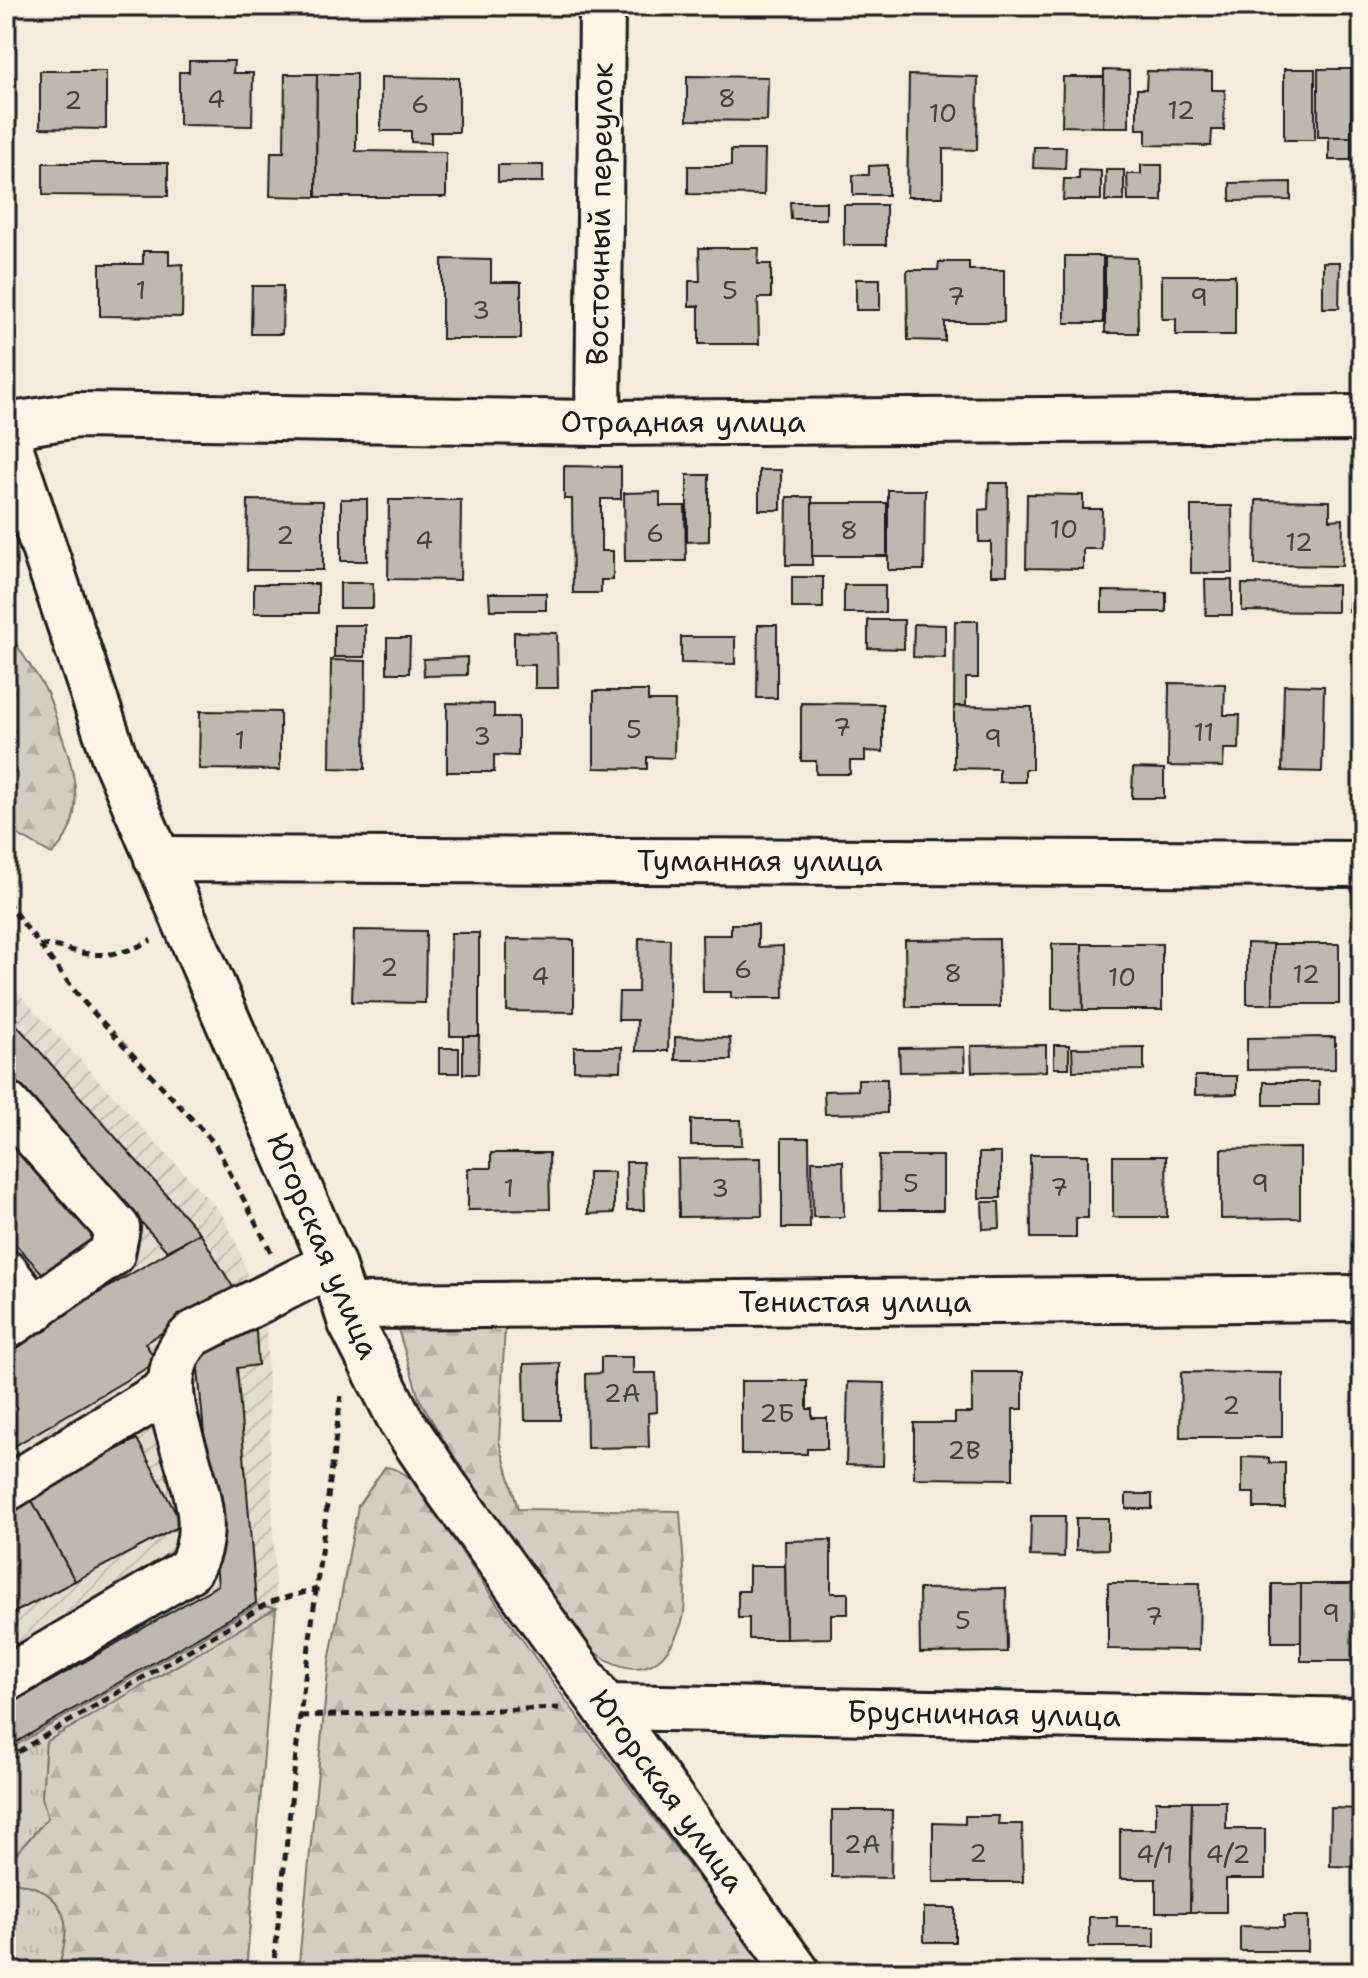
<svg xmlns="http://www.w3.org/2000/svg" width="1368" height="1978" font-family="'Shantell Sans',sans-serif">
<defs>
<pattern id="industrial-furrows" width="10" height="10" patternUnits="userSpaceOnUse" patternTransform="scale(2)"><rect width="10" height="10" fill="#e3ddcf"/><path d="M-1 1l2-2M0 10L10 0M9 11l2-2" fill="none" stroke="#c2bdb1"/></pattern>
<pattern id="grass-tufts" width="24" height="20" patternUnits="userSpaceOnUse" patternTransform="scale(2)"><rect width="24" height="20" fill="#d3cec1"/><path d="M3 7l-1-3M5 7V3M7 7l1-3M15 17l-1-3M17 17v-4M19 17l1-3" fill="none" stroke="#b5b0a5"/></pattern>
<pattern id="forest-firs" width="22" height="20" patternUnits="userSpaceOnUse" patternTransform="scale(2)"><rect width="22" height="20" fill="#d3cec1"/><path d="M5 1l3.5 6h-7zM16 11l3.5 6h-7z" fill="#b5b0a5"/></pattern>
</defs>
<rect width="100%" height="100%" fill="#f3ecdd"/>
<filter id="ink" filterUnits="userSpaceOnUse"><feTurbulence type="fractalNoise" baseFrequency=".0125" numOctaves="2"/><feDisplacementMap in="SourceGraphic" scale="16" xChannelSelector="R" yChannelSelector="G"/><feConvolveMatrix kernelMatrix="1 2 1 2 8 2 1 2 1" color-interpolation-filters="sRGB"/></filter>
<g filter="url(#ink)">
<path fill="url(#industrial-furrows)" d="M6,980L221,1213L236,1242L266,1326L276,1608L6,1765Z"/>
<g fill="url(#grass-tufts)" stroke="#78756e" stroke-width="2">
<path d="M257,1605L276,1608L46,1742L42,1797L48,1818L6,1865V1751Z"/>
<path d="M6,1878C16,1884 30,1884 41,1890C75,1909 67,1941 57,1972H6Z"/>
</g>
<g fill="url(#forest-firs)" stroke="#78756e" stroke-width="2">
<path d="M6,623C15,647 31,665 44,687C51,699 55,714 59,728C75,770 89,819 52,854L6,828Z"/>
<path d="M397,1326H505L499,1441L518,1509L680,1511C681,1536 689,1602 682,1622C665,1671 635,1681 593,1651L521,1564L482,1507L419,1398Z"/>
<path d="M385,1467C421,1470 445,1526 463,1554C559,1697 666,1833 768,1972H298L329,1662L358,1506Z"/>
<path d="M276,1608L246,1972H57C67,1941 75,1909 41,1890C30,1884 16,1884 6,1878V1865L48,1818L42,1797L46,1742Z"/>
</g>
<g fill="#beb9ae" stroke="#1c1c1c" stroke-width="2">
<path d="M189,61H234L233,73H253L252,126L179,125V72H189Z"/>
<rect x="1284" y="69" width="31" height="71"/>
<rect x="1318" y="69" width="33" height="68"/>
<path d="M1104,70L1129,71V127H1103Z"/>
<path d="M40,71H106V129L40,128Z"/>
<path d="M1147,71L1212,72V90H1225L1224,130H1212L1211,146L1146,145V129H1137V89H1146Z"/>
<path d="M285,74H317L316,197L270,196L271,152H284Z"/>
<path d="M317,74H356V151L446,152V197H316Z"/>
<path d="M909,75L978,77L977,150L943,149V197H907Z"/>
<path d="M687,76L768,77L767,121L687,120Z"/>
<path d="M381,77L459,78V132H431V143L411,142V131H381Z"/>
<path d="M1063,77H1104L1103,127L1062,126Z"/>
<rect x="1329" y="137" width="22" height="23"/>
<path d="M1034,147H1066L1065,169L1033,168Z"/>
<path d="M731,150H765L764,195L688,194V166H731Z"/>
<path d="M43,163H168V196L43,195Z"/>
<rect x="498" y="165" width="45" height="17"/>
<path d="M888,165V195H853V175H869V166Z"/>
<path d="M1141,165H1162V201H1128L1127,174H1141Z"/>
<path d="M1079,170L1101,171V200H1063L1064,179H1079Z"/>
<path d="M1106,170H1124V201H1105Z"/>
<path d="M1291,182V200L1230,201V183Z"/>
<path d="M790,202H826V219H791Z"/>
<rect x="844" y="205" width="42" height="40"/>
<path d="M699,248H759L758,264H771V298H758L759,344H699V306H689V281H700Z"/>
<path d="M143,251H169V265L183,264L182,317L100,316V264H143Z"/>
<rect x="1065" y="256" width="38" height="67"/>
<path d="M1105,257L1137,258L1138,333H1105Z"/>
<path d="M442,259L491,260V282H521V339H442Z"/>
<path d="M939,262H969V270H1004V322H945V341L908,340L907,270H938Z"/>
<path d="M1323,262H1340L1339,308H1323Z"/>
<path d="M1162,275H1235V335H1176V319H1162Z"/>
<rect x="856" y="279" width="24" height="31"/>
<path d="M252,286H283L282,334H251Z"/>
<path d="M564,466L621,467V499H601V551H613V580H601V593H573L572,499H564Z"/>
<rect x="759" y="470" width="22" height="40"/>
<path d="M687,475H709V541L687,542Z"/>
<path d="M989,483H1008L1007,575H991V542H979V510L988,509Z"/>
<path d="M888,490H925L924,570H888Z"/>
<path d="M660,492V506H685L686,561H625L624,493Z"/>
<path d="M1027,494L1083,495V509H1102L1101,549H1083V569L1026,568Z"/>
<path d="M787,497H812V565H786Z"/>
<rect x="341" y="499" width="26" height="62"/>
<path d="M248,500L323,501V570H247Z"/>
<path d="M389,500H461L460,580L388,579Z"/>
<path d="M1256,500L1330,501V520L1343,519L1342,566L1255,565Z"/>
<rect x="812" y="503" width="75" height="53"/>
<path d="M1191,506H1232L1233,573H1191Z"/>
<rect x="792" y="577" width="31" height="31"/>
<path d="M1205,580H1232V615H1206Z"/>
<rect x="340" y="583" width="33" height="25"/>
<rect x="254" y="584" width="64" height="29"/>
<path d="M1242,584L1337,585V612L1242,611Z"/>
<rect x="844" y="585" width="41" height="28"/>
<path d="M1102,591L1166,592V612H1102Z"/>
<path d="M1350,591H1362V611H1349Z"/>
<path d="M489,593H546V610H490Z"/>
<path d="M868,620H904V649L868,648Z"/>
<path d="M955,621H978V678H966V706H954Z"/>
<rect x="1355" y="622" width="7" height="29"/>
<path d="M914,624L945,625V658L913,657Z"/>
<rect x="334" y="625" width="31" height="32"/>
<path d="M758,625H777V698H757Z"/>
<path d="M514,632L557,633L558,688H535V665H514Z"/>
<path d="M681,637H735V664L681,663Z"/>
<path d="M387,638H410L409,673H387Z"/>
<path d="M467,657V675L424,676L423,659Z"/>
<path d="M331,660L366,661L365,769L330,768Z"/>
<path d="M1169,683L1225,684L1224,715H1240L1239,749H1224L1223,767L1168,766Z"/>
<path d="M1284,685L1324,686L1322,772L1282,771Z"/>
<path d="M594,691H648V701H675L674,758L647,757V769L594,768Z"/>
<path d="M447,703L494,704V717H518V756L494,755V772H447Z"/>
<path d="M801,703L883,704V752L865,751V761H850V774H816V761H801Z"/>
<path d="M954,706L1032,707V769H1025V782H999V769L954,768Z"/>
<path d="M200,711L280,712V770L199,769Z"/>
<path d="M1133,768L1164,769V798H1132Z"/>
<path d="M731,924H758V947L783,946L784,998H731V992H703L702,935H731Z"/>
<path d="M354,930L426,931L425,1003L352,1002Z"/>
<path d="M451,933H479V1036H450Z"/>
<path d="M639,938L670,939L668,1051H636L637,1020H618L619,992H638Z"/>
<path d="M507,939L574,940V1012L507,1011Z"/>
<path d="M999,939L1000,1007H906L905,940Z"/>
<path d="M1247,943L1273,944V1004H1247Z"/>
<path d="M1052,944H1082L1083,1010L1052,1009Z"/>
<path d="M1082,944H1162V1010H1083Z"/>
<rect x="1273" y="944" width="66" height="60"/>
<path d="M6,1013L200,1233L167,1251L6,1071Z"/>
<path d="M463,1036H479L478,1074H463Z"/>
<path d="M675,1037L730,1038L731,1060H675Z"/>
<path d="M1335,1037V1069L1247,1070V1038Z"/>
<path d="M1046,1045V1071L972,1072L971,1046Z"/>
<rect x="1054" y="1045" width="15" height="23"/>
<path d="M574,1047H622L621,1071L574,1070Z"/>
<path d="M964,1047L965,1071L900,1072L899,1048Z"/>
<path d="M1144,1047V1070L1073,1071L1072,1048Z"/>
<rect x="439" y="1048" width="20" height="25"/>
<path d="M1195,1076H1237V1094L1195,1095Z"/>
<path d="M858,1079H887V1113L825,1114L824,1091L858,1090Z"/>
<rect x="1264" y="1082" width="55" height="23"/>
<path d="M691,1120H741L742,1145H691Z"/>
<path d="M6,1136L100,1240L52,1284L6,1234Z"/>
<path d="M782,1138H809L810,1228H782Z"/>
<path d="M1300,1148V1218L1221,1219V1149Z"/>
<path d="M491,1153H549L550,1209L468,1210V1168H491Z"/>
<rect x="979" y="1153" width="22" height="45"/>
<path d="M1030,1155H1088V1218H1076V1238H1031Z"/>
<path d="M879,1156H943V1210H880Z"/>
<path d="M1113,1156H1166L1167,1217H1113Z"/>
<path d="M761,1158L762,1216L679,1217L678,1159Z"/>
<path d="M812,1161H843L844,1217H813Z"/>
<path d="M626,1162H643L644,1210H627Z"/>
<path d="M588,1172H614V1213L588,1214Z"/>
<path d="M982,1202H999L1000,1228L983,1229Z"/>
<path d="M200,1233L234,1289L145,1343L157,1362L6,1451V1348Z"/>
<path d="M256,1331L258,1365L237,1368L256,1603L6,1748V1707L218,1585L196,1347L228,1344V1332Z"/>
<path d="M601,1357H633V1373H656L657,1412L648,1413L649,1447L587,1448L586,1374L601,1373Z"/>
<path d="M560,1363V1420H525L524,1364Z"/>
<path d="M972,1372H1023V1409H1013V1479L914,1478V1423H955V1413H972Z"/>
<path d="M1181,1372L1282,1373V1437H1180Z"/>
<path d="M741,1381H807V1409H812V1418H827V1449H807V1454H741Z"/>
<path d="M848,1382L885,1383L883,1466L846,1465Z"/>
<path d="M137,1439L182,1525L75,1581L29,1495Z"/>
<path d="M1242,1457L1269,1458V1463H1285V1508H1254V1493H1242Z"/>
<rect x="1126" y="1494" width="26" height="15"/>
<path d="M29,1495L75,1581L6,1617V1507Z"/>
<path d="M1031,1516H1065L1064,1557L1030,1556Z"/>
<path d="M1076,1518H1108V1549L1076,1550Z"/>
<path d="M831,1540V1593H848V1614H831V1638L786,1639L785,1541Z"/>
<path d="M749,1566H785L786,1639H749V1618H738V1591H749Z"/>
<path d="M1108,1583H1200L1199,1650L1108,1649Z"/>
<rect x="1272" y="1584" width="29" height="58"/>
<rect x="1301" y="1584" width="61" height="77"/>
<path d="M1006,1588L1007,1652L920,1653L919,1589Z"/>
<path d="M1156,1801H1192L1190,1912H1156V1879H1120V1829H1156Z"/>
<path d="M1192,1801H1226V1829H1265V1879H1226V1912H1190Z"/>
<path d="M1331,1808L1362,1809V1867L1330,1866Z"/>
<path d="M832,1810H892L891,1878L832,1877Z"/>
<path d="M965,1816H999L998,1824H1022L1023,1882H933V1823L965,1824Z"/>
<rect x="924" y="1908" width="31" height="34"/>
<path d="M1284,1916H1308V1951H1240V1926L1284,1927Z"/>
<path d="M1089,1917H1117V1927H1155V1947H1089Z"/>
<rect x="1242" y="1965" width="39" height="7"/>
</g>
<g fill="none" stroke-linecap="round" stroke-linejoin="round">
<g stroke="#1c1c1c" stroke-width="50">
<g id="minor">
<path d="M598,423L602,6"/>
<path d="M6,426L77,415L598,423L1362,418"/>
<path d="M6,435L114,756L332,1264L351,1323L401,1421L447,1489L797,1972"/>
<path d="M157,859L1362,864"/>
<path d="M6,1104L117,1228L112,1254L6,1327"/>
<path d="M6,1273L34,1310"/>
<path d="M348,1306L1362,1298"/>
<path d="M6,1489L169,1389"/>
<path d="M6,1679L189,1570C235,1496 127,1397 193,1334L332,1264"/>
<path d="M607,1707L1362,1721"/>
</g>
</g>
<g stroke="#1c1c1c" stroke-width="5" stroke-dasharray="8 6" stroke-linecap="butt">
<path d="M6,901L81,999L215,1144L271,1252"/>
<path d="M40,946C54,944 64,949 78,952C104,958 129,953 151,940"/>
<path d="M300,1716L559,1708"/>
<path d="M6,1759L270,1602L317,1589"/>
<path d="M273,1972L300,1716L341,1396"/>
</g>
<use href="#minor" stroke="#fcf5e5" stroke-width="44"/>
</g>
</g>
<g text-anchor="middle" stroke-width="6" stroke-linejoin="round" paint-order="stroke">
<g font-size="26" fill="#444340">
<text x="727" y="107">8</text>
<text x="216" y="108">4</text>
<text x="73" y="109">2</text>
<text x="420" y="113">6</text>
<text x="1181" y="119">12</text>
<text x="943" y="122">10</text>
<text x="141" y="299">1</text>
<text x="730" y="299">5</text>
<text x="956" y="305">7</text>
<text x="1199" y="306">9</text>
<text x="481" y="319">3</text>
<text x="1064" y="538">10</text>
<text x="849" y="539">8</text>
<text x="655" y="542">6</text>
<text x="285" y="544">2</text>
<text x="424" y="549">4</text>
<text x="1299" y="551">12</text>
<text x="842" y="736">7</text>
<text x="634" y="738">5</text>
<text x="1204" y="741">11</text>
<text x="482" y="745">3</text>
<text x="993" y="747">9</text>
<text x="240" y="749">1</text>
<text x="389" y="976">2</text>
<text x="743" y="978">6</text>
<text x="953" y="982">8</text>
<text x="1306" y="983">12</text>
<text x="540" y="985">4</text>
<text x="1122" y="986">10</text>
<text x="911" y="1192">5</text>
<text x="1260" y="1192">9</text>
<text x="1059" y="1196">7</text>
<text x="509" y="1197">1</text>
<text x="720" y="1197">3</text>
<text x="622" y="1402">2А</text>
<text x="1231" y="1414">2</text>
<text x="777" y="1422">2Б</text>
<text x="964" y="1459">2В</text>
<text x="1331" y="1622">9</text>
<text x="1154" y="1625">7</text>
<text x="963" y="1629">5</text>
<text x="862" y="1853">2А</text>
<text x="978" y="1862">2</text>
<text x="1155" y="1863">4/1</text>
<text x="1228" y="1863">4/2</text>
</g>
<g font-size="30" fill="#1c1c1c" stroke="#fcf5e5">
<text transform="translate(600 214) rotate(-89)" y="10">Восточный переулок</text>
<text x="683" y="432">Отрадная улица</text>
<text x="760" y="871">Туманная улица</text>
<text transform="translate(323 1246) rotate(67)" y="10">Югорская улица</text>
<text x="855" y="1312">Тенистая улица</text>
<text transform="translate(984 1714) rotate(1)" y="10">Брусничная улица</text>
<text transform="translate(667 1791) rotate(54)" y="10">Югорская улица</text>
</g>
</g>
<rect width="1368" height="1978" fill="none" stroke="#fcf5e5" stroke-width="32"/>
<rect x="16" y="16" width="1336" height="1946" fill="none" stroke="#1c1c1c" stroke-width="3" filter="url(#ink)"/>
</svg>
